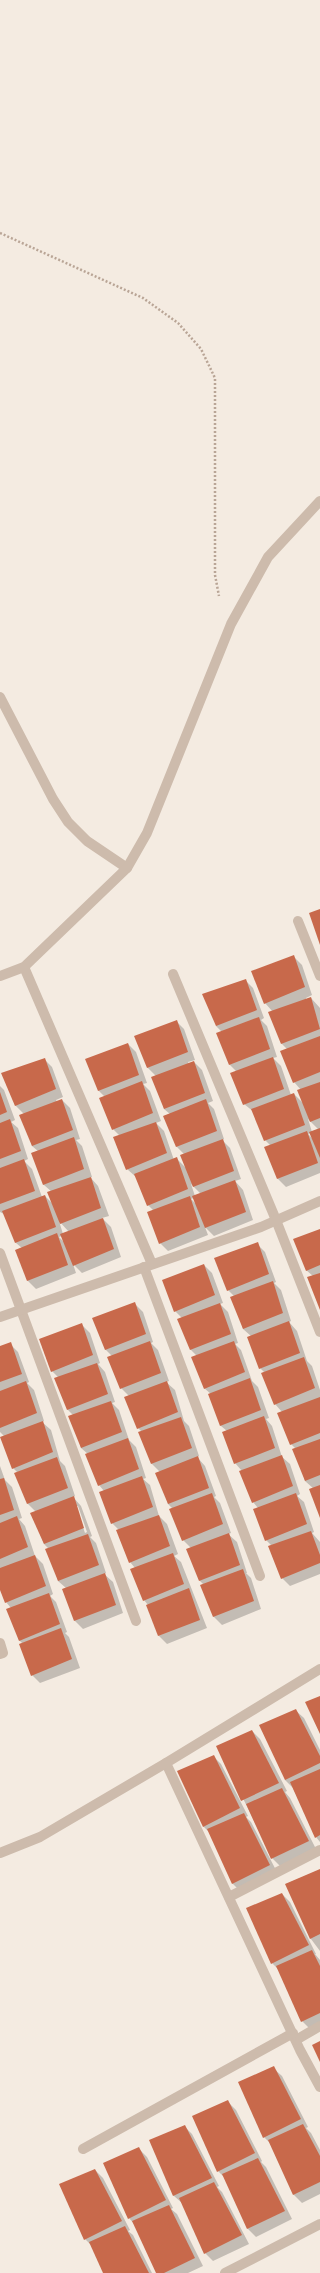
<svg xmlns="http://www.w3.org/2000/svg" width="320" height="2273" font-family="Manrope,sans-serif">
<rect width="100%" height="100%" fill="#f4ebe1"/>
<g fill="#0003" fill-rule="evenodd">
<path d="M294,957L302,965L312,995L306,998V1000L311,998L320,1008V1173L286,1187L278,1179L271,1146L265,1140L254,1112L244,1104L237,1072L230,1065L222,1032L216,1026L245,980L253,988L264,1018L261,1020L267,1026L277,1057L273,1058L281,1066L291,1095L294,1094L303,1103L301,1090L294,1082L287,1049L282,1044L273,1012L265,1003ZM308,1119L318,1129L312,1132ZM311,1133L314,1140L308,1134Z"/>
<path d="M176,1021L184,1029L195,1060L188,1062L189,1064L194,1062L202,1070L213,1101L208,1103L214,1109L224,1139L222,1140L230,1148L241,1179L235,1181L243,1190L253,1220L214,1236L205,1227L208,1235L168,1251L160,1243L154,1211L148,1205L136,1177L127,1169L120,1136L113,1129L105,1097L99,1091L87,1059L128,1044L136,1052L147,1083L143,1084L150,1091L161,1121L156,1123L164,1131L174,1160L177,1159L186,1168L184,1154L177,1147L164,1116L170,1114L164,1109L156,1076L147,1067ZM191,1184L201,1194L195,1196ZM194,1198L197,1205L191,1199Z"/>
<path d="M44,1059L52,1067L63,1097L56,1100L57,1102L62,1100L70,1108L80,1139L76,1140L82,1146L92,1177H90L98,1186L109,1216L102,1218L111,1227L121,1257L82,1273L73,1264L76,1273L36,1289L28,1281L16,1250L22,1248L16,1243L4,1214L0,1212V1086L4,1090L15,1120L11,1122L18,1128L28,1159L24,1161L32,1169L42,1197L45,1196L54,1205L52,1192L44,1185L32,1153L38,1151L32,1146L24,1114L15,1105ZM59,1221L69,1232L63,1234ZM62,1236L64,1242L59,1237Z"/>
<path d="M320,1230V1308L313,1276L306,1270Z"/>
<path d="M257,1244L265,1252L276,1282L274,1283L281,1290L291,1321L289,1322L297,1331L307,1361L312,1366L320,1390V1515L314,1489L305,1481L296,1449L291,1444L282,1412L275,1404L264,1372L260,1368L251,1336L243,1329L235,1297L228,1290Z"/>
<path d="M204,1265L212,1273L223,1303L220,1304L228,1312L238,1343L235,1344L241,1350L252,1381L258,1387L269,1418L266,1419L272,1426L282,1457L290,1464L300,1494L297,1496L304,1502L314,1532L312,1533L320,1542V1574L290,1586L282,1578L272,1546L266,1540L258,1508L253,1502L242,1471L235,1463L227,1431L221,1426L211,1394L204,1388L197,1356L191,1350L179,1319L182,1318L175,1311Z"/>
<path d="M134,1303L143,1312L153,1342L151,1343L158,1350L169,1381L166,1382L175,1390L184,1421L189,1426L199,1456L197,1457L205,1466L216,1496L214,1497L220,1503L231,1533L228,1534L237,1542L247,1573H246L251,1578L261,1609L222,1625L214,1617L204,1585L200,1581L191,1548L183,1540L173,1509L168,1504L160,1472L152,1464L142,1432L138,1428L129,1396L121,1388L112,1356L105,1349Z"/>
<path d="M82,1325L90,1333L100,1363L98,1364L105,1372L115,1402L112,1403L119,1410L129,1440L136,1447L146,1478L143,1479L150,1485L159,1516L167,1524L178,1554L174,1556L181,1562L207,1628L167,1644L159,1636L148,1605L144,1600L135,1568L130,1562L119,1530L112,1523L104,1491L99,1485L88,1454L81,1448L73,1415L68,1410L56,1379L59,1378L52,1371Z"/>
<path d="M10,1344L18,1352L29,1382L27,1383L34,1390L44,1421L42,1422L51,1430L60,1461L65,1466L75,1496L73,1497L81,1506L92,1536L90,1537L96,1543L106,1573L104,1574L113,1582L123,1613L83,1629L75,1621L63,1590L66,1588L58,1581L49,1549L44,1544L32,1513L36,1512L28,1504L17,1472L13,1468L4,1436L0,1432V1347ZM76,1506H78L87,1532L85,1533Z"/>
<path d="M0,1466L5,1480L12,1487L22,1518L19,1519L25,1526L35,1556L43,1564L53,1594L50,1596L56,1602L67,1632L65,1633L69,1637L80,1668L40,1683L32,1675L23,1644L19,1640L11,1608L6,1602L0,1588Z"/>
<path d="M295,1710L304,1718L320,1750V1842L316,1837L293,1788L285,1780Z"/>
<path d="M252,1731L260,1739L287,1791L285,1792L290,1798L316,1849L280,1866L272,1858L218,1747Z"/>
<path d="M213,1756L221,1764L248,1816L246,1817L251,1822L278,1874L241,1892L233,1884L210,1833L203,1826Z"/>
<path d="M320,1870V1951L311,1939L286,1884Z"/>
<path d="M282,1894L290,1902L316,1954H315L320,1960V2024L310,2029L302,2021L279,1970L272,1963L247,1909Z"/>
<path d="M273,2068L282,2076L308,2127L306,2128L311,2133L320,2150V2194L302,2203L294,2195L271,2144L264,2137Z"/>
<path d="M228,2102L236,2110L262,2161L261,2162L266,2167L292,2219L256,2237L248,2229L225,2178L218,2171Z"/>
<path d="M184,2126L192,2134L219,2186L217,2187L222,2192L249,2244L213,2261L205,2253L182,2203L174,2196L150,2141Z"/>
<path d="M139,2149L147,2157L173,2208L171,2209L177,2214L203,2266L188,2273H157L135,2225L129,2218Z"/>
<path d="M95,2170L103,2178L130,2230L128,2231L133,2235L152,2273H104L93,2247L85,2239Z"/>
</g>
<g fill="#c8694b">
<path d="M320,909V945L309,913Z"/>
<path d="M294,955L305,987L264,1004L251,971Z"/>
<path d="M246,979L257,1010L216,1026L202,994Z"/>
<path d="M311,997L320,1029L281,1044L268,1012Z"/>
<path d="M259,1017L270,1049L229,1065L216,1033Z"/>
<path d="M177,1020L188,1052L147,1068L134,1036Z"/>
<path d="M320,1036V1072L293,1083L280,1051Z"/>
<path d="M128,1043L139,1075L98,1091L85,1059Z"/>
<path d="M273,1057L284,1089L243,1105L230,1073Z"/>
<path d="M45,1058L56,1089L15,1106L1,1073Z"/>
<path d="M194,1061L205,1093L164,1109L151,1077Z"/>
<path d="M142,1081L153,1113L112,1130L99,1098Z"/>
<path d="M320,1082V1118L310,1122L297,1090Z"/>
<path d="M0,1092L7,1112L0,1115Z"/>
<path d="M294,1093L305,1125L264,1141L251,1109Z"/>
<path d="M62,1099L73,1130L32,1146L19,1115Z"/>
<path d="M206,1099L217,1131L176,1147L163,1116Z"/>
<path d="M10,1119L21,1151L0,1159V1123Z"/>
<path d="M156,1122L167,1153L126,1170L113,1137Z"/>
<path d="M320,1128V1158L309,1132Z"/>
<path d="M307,1131L318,1163L277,1179L264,1147Z"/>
<path d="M74,1137L84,1169L43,1185L31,1153Z"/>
<path d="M223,1139L234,1171L193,1187L180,1155Z"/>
<path d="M177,1157L188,1189L147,1206L134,1174Z"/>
<path d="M24,1159L35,1191L0,1204V1168Z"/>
<path d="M91,1177L101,1208L60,1224L47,1192Z"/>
<path d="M235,1180L246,1212L205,1228L192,1196Z"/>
<path d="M45,1195L56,1227L15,1243L2,1211Z"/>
<path d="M190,1196L200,1227L159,1244L147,1212Z"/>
<path d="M103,1218L114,1249L73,1266L60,1234Z"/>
<path d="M320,1229V1265L306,1271L293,1239Z"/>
<path d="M57,1233L68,1265L27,1281L15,1250Z"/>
<path d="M258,1242L269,1274L227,1291L214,1258Z"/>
<path d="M204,1264L215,1295L174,1312L162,1280Z"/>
<path d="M320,1273V1310L307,1277Z"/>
<path d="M273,1281L283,1313L243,1329L230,1297Z"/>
<path d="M135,1302L146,1334L105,1350L92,1318Z"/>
<path d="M220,1303L231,1334L190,1350L177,1319Z"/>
<path d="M289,1321L300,1353L259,1369L247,1337Z"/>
<path d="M82,1323L93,1355L51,1372L39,1339Z"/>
<path d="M150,1341L161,1373L120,1389L107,1357Z"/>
<path d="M234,1341L245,1372L204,1389L191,1357Z"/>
<path d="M11,1342L22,1374L0,1382V1346Z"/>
<path d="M304,1357L315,1388L274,1405L261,1373Z"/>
<path d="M97,1363L108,1394L67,1410L54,1378Z"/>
<path d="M250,1378L261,1410L220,1426L208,1394Z"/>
<path d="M26,1381L37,1413L0,1428V1391Z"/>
<path d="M167,1381L178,1412L137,1429L124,1397Z"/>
<path d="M320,1397V1433L290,1445L277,1413Z"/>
<path d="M111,1401L122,1432L81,1448L68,1416Z"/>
<path d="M264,1416L275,1448L234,1464L222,1432Z"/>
<path d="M181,1417L192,1448L151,1464L138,1432Z"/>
<path d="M43,1421L53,1452L12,1469L0,1437Z"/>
<path d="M128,1438L139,1469L98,1486L85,1454Z"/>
<path d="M320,1439V1475L305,1481L292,1449Z"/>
<path d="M282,1455L293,1486L252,1503L239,1471Z"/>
<path d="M198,1456L209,1488L168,1504L155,1473Z"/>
<path d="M57,1457L68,1488L27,1504L14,1473Z"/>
<path d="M142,1476L153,1507L111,1524L99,1492Z"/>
<path d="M4,1478L14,1510L0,1515V1479Z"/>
<path d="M320,1485V1518L309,1489Z"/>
<path d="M212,1493L223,1524L182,1541L169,1509Z"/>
<path d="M296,1493L307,1524L265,1541L253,1509Z"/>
<path d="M74,1496L84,1528L44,1544L30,1513Z"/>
<path d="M159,1515L170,1546L129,1563L116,1530Z"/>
<path d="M17,1516L28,1547L0,1559V1523Z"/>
<path d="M311,1531L320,1555V1563L281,1579L268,1546Z"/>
<path d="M229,1533L240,1565L199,1581L186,1549Z"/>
<path d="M88,1534L99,1565L58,1581L45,1549Z"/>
<path d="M173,1553L184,1584L143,1601L130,1569Z"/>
<path d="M35,1555L46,1586L5,1603L0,1590V1568Z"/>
<path d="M243,1569L254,1601L213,1617L200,1585Z"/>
<path d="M105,1573L116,1605L74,1621L62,1589Z"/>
<path d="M189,1588L200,1620L158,1636L146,1605Z"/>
<path d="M49,1593L60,1624L19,1641L6,1609Z"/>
<path d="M61,1628L72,1659L31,1676L19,1644Z"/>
<path d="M320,1696V1734L305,1702Z"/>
<path d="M296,1709L320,1756V1763L285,1780L259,1725Z"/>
<path d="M252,1730L279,1783L241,1801L216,1746Z"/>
<path d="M214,1755L240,1808L203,1827L177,1771Z"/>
<path d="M320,1769V1835L315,1838L290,1782Z"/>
<path d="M282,1788L309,1841L271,1859L246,1804Z"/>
<path d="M244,1813L270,1865L232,1884L207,1829Z"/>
<path d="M320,1869V1934L310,1939L285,1884Z"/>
<path d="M282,1893L309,1945L271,1964L246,1908Z"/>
<path d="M312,1950L320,1966V2013L301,2022L276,1966Z"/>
<path d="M320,2041V2062L312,2045Z"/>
<path d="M274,2066L301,2119L263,2138L238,2082Z"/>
<path d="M228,2100L255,2153L217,2172L192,2116Z"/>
<path d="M303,2124L320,2156V2182L293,2195L268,2140Z"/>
<path d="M185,2125L212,2178L173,2196L149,2140Z"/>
<path d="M139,2147L166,2200L128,2219L103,2163Z"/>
<path d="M258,2158L285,2211L247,2229L222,2174Z"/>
<path d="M95,2169L122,2221L84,2240L59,2184Z"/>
<path d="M214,2182L242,2235L204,2254L179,2198Z"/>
<path d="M169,2205L195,2258L164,2273H156L132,2221Z"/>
<path d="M125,2226L149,2273H103L89,2242Z"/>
</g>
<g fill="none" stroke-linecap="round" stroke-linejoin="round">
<path stroke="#b9a596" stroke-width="2.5" stroke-dasharray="2 2" stroke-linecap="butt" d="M0,233L143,298L178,323L201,349L215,378V575L219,596"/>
<g stroke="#cdbbac" stroke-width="10">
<path d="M0,697L53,799L68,822L87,841L127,868"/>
<path d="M298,921L320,976"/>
<path d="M24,967L152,1264"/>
<path d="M173,974L276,1220L320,1332"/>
<path d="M0,976L24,967L127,868L147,833L231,624L268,557L320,501"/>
<path d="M0,1253L136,1621"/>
<path d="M144,1267L260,1576"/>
<path d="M0,1317L261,1227L320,1201"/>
<path d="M0,1643L3,1653L0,1654"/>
<path d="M320,1669L166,1763L300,2050L320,2087"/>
<path d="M0,1853L40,1837L166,1763"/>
<path d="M229,1897L320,1850"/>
<path d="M296,2040L320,2026"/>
<path d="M83,2149L293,2033"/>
<path d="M225,2273L320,2224"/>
</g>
</g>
</svg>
